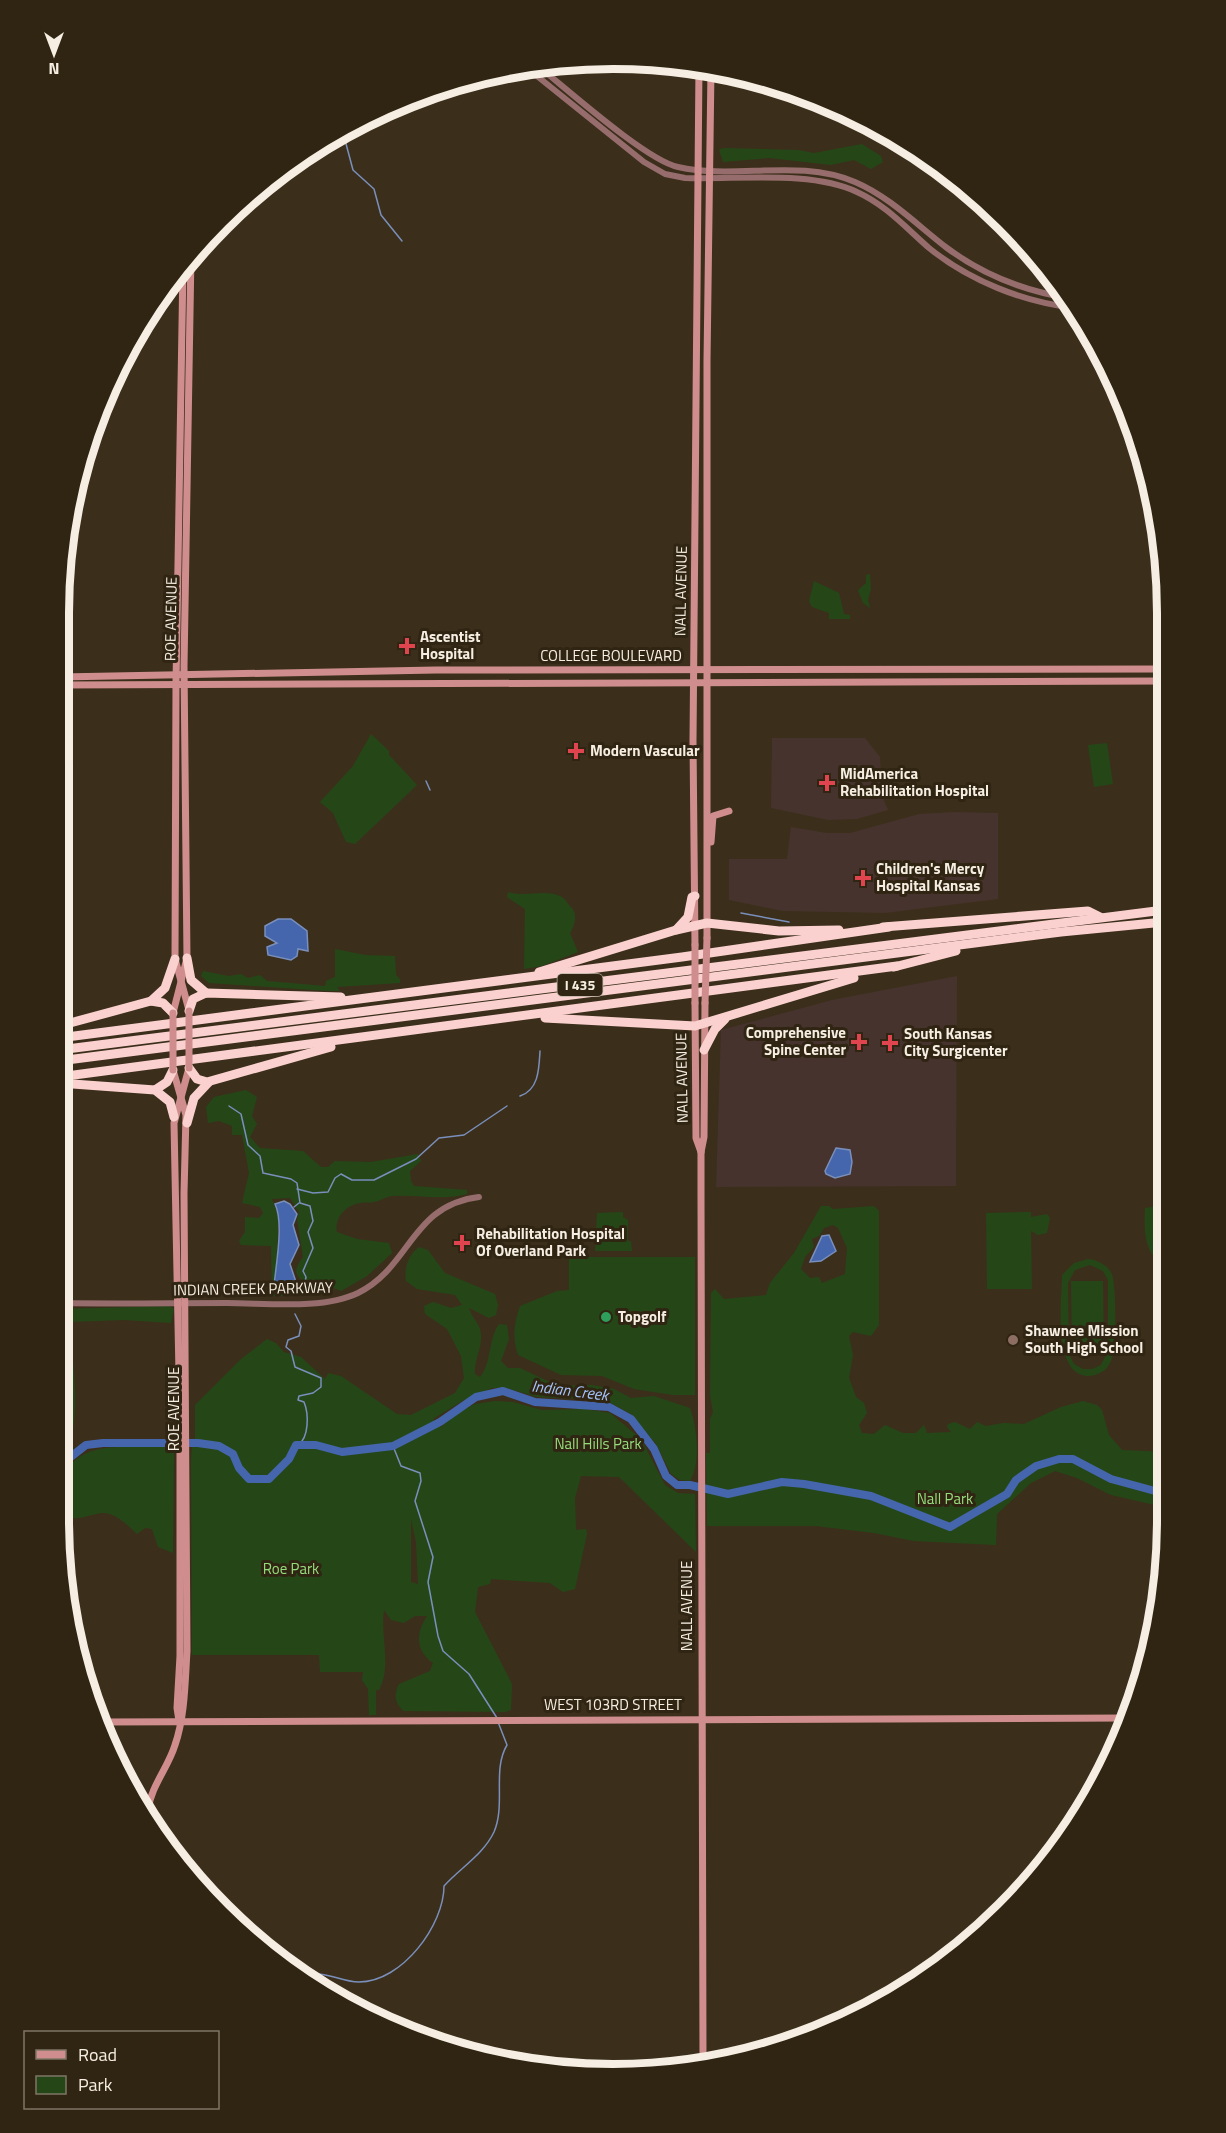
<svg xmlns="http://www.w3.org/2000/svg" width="1226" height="2133" font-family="'Titillium Web',sans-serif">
<rect width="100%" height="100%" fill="#3b2f1b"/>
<g fill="#46332d">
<path d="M772,738H865L880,757L882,796L888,810L857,819L828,820L771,808Z"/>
<path d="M955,812L998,813V899L885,913L783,911L729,900V859H787L791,827L827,833H850L919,814Z"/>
<path d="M957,976L956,1186L716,1187L721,1030L832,1000Z"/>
</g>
<g fill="#254718" fill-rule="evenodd">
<path d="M862,144L881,156L883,162L871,169L854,160L831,165L769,158L723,162L719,150L723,148L798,150L814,153Z"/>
<path d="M1099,357L1118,394L1113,397L1104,384Z"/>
<path d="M870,574L871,589L868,600L870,608L863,603L858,590L866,583V575Z"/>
<path d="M814,581L839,593L844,614L850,615V619H829V613L812,607L809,601Z"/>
<path d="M371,734L389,751V755L417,785L355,844L346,842L333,813L320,802L353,766Z"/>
<path d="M1107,743L1113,784L1094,787L1088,745Z"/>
<path d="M508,892C527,898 545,888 562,897C567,900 567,904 571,907C578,914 575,925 570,933L578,952L542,966L524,969L525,909L507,897Z"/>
<path d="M335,949L365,955L395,956L396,975L400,979V983L337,987L340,991H328L209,983L201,976L203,971L229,976L241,974L248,978L260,975L267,981L325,986L326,981L335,977Z"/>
<path d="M246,1090L257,1097L252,1116L257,1124L250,1137L260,1148L303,1151L321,1167H328L335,1161L371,1162L418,1154L421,1161L410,1171L411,1181L414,1186L467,1190V1194C442,1201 418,1194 392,1196C385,1197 380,1201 374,1202C369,1203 365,1202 360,1203C346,1205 334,1218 337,1232L357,1239L389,1243L392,1253L367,1276L341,1291L324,1284L313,1288C299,1278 289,1275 303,1257L297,1219L299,1212L290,1198L272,1199L279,1216L276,1274L289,1290L296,1287L308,1296H272L271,1246L241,1245L239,1241L245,1232V1217L259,1218L263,1213L260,1207L242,1203L249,1173L242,1135H232V1126L219,1121L208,1123L206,1107L214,1097Z"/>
<path d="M1165,1205V1267C1144,1253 1144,1233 1145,1208Z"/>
<path d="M821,1206H829L833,1209L874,1206L879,1211V1325L871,1336L853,1332L849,1336L853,1355L849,1378L856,1397L864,1403L867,1413L859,1425L862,1433L874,1434L885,1425L903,1433H916L924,1425L927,1433L951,1432L947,1427L948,1424L955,1422L970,1429L977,1422L986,1426L1003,1423L1024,1424L1061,1407L1083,1401L1097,1405L1102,1410L1109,1435L1122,1450L1166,1452V1547L1158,1548L1155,1505L1111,1495L1077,1478L1055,1471L1031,1483L997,1514L996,1545L914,1541L874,1533L816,1526H707L706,1453H710V1419L713,1412L710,1395L711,1293L715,1289L724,1299L766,1295L770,1283L794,1253ZM833,1225L838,1228L847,1248L845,1274L822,1283L819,1277L810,1278L801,1269L805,1257L814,1247L812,1239L819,1236L824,1228Z"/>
<path d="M623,1212V1217L628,1220V1241H631L632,1251H595L597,1213Z"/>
<path d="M1031,1212V1217L1047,1214L1050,1218L1047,1233L1038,1235L1031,1231L1032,1289H987L986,1213Z"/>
<path d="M419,1247L428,1250L445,1273L495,1294L498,1305L496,1315L489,1318L469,1308C472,1319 481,1324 481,1335C482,1348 474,1360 475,1374L480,1377C492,1363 488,1339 499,1324L507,1325L509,1339L501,1361L508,1368H520L558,1386L592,1385L614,1389L631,1398L654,1396L690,1408C697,1427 701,1463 690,1481L680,1480L671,1474L656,1444L631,1414L605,1400L537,1397L506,1388H492L464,1400L433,1419L441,1427L457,1413L475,1404L495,1401L513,1402L542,1410L585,1409L610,1413L641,1439L665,1485L678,1493L695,1494L696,1552L619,1477L581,1476L575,1498L576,1530L586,1529L587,1534L575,1589L563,1592L550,1583L491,1579L490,1584L478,1587L475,1612L512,1684L511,1710L505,1712L403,1711C394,1701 394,1695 399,1684L430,1671L433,1663C415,1650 416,1633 427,1616H415L404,1623L391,1620L384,1610C380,1635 392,1667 379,1690H376V1715H369L368,1689L362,1680L363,1672H320L319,1655H192L191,1460L192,1445L195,1446V1405L241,1359L267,1339L276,1343L284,1352L301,1357L325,1379L328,1373L341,1376L397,1414L411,1415L455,1393L464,1378L461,1356L447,1329L425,1314L424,1306L433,1302L451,1308L462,1305L455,1295L417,1289L406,1281C404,1268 408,1255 419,1247ZM411,1519L416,1542L418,1584L411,1582Z"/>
<path d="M569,1257H695V1395H673L634,1389L602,1376L561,1375L518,1355C512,1336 514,1325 520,1306L557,1291L569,1290Z"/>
<path d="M1088,1259C1097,1260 1106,1264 1111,1272C1117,1283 1117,1352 1110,1363C1106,1371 1097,1376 1088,1376C1052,1375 1062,1300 1062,1275L1074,1263ZM1090,1265L1103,1271L1108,1280V1351L1101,1365L1092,1369H1083L1074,1364L1069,1354L1068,1283L1075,1270Z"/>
<path d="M1103,1281L1104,1352H1072L1071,1281Z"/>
<path d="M170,1306L174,1309L171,1323L124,1320L69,1322C72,1361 86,1432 59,1463V1309Z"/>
<path d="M137,1446H163L174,1450L173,1553L158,1547L152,1529L145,1528L137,1534C126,1524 113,1509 96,1514C87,1516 81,1519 72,1518C72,1502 61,1492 59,1477C84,1446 99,1448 137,1446Z"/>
</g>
<g fill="#4566ac" stroke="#7a8fbc" stroke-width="1.5">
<path d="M278,919H291L307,931L308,951L298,949L297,956L291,960L268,955L267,947L277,943L265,936V926Z"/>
<path d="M836,1148L850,1150L852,1162L850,1174L835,1178L826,1174L825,1171Z"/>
<path d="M284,1201L290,1204L297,1214L293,1225L299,1245L290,1264L297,1285L289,1290L277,1289L274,1286C276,1264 284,1223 275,1204Z"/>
<path d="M829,1235L836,1251L821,1261L810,1262L822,1236Z"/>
</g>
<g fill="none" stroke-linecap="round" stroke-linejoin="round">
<g stroke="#7a8fbc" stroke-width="1.5">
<path d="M336,135L345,140L353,170L374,189L381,215L402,241"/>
<path d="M426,781L430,790"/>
<path d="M741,913L789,922"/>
<path d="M520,1096C539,1090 539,1068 540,1051"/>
<path d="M229,1106L241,1114L248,1145L260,1156L263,1173L291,1179L297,1183L300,1203L310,1206L313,1221L308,1232L313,1248L303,1271L306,1277L303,1292"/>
<path d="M297,1189L313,1193L328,1192L335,1178L341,1174L352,1180H374L416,1159L439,1138L464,1135L507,1106"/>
<path d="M294,1207L299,1203"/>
<path d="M295,1314L301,1326L299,1336L288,1340L286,1347L291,1351L295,1367L321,1378V1387L313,1393L299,1396L298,1400L304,1402C309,1414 309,1438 298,1445"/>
<path d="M393,1446L401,1466L420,1473L421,1481L415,1501L433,1557L428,1582L438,1636L443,1651L469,1674L497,1718"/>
<path d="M301,1977C326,1968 337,1982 359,1982C402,1982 444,1925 444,1886C460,1868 483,1855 494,1832C506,1804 492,1770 507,1745L498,1722"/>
</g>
<path stroke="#4566ac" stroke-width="8" d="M59,1466L86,1445L103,1443H198L219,1446L233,1454L239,1468L249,1479H269L289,1459L296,1445H316L342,1452L393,1446L440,1422L476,1397L503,1391L535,1402L609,1407L631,1419L654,1449L666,1476L677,1485H690L728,1494L782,1482L804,1484L871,1496L950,1527L1007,1494L1016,1480L1036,1466L1059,1459H1073L1111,1479L1166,1494"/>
<g stroke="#966d6c" stroke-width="6">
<path d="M538,66C568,90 646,160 678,167C736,180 798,158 855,182C890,197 917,225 947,248C982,274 1025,291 1068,298"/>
<path d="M527,68L644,162L665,174L685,178C736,180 811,170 857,192C886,205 906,228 929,248C970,281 1023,302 1075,308"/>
<path d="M59,1303C115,1304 171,1303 227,1303C266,1303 323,1310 358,1293C411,1267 411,1205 479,1197"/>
</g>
<g stroke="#cf8e8d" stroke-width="7">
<path d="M183,265L176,684L175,959L189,1010"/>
<path d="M60,677L436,670L1163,669"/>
<path d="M60,685L1163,681"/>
<path d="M711,842L713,816L729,811"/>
<path d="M707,938V361L711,69"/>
<path d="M695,945L693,741L699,66"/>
<path d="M695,1003L696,1138L701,1152"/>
<path d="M173,1013L187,958L184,666L191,254"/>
<path d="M179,1721L177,1708L180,1656V1424L174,1123L189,1068"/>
<path d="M101,1722L1126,1718"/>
<path d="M148,1810C151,1786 168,1768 175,1745C185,1716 185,1682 187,1651L184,1193L186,1115L173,1070"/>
<path d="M703,2061L701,1197V1152L704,1137L705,1003"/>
</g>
<g stroke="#fbd1d0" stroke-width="9">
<path d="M883,927L1088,911L1100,917"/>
<path d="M676,930L688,917L692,897L695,896"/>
<path d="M187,958L191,980L206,993"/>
<path d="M894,967L956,951"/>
<path d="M539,972L676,930L707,923L779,931L839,930"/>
<path d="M151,1001L165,988L175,959"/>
<path d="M189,1011L193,999L206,993L341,997"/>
<path d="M545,1018L695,1026L854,978"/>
<path d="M59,1026L151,1001L163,1003L173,1013"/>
<path d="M59,1038L682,957L889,927"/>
<path d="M59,1050L1164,910"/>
<path d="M704,1050L715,1029L725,1019"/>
<path d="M59,1061L1061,932L1164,922"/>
<path d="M189,1068L197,1079L207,1082L331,1047"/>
<path d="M59,1077L897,966"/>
<path d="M59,1083L155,1090L170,1102L174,1117"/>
<path d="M155,1090L167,1082L173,1070"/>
<path d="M187,1123L194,1098L209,1082"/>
</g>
<g stroke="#cf8e8d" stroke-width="7">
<path d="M695,945V1003"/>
<path d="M705,1003L707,938"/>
<path d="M189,1068V1011"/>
<path d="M173,1070V1013"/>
</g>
</g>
<g fill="#e0444e" stroke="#302512" stroke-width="2">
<path d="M404 637h6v6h6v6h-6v6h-6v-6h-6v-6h6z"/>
<path d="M573 742h6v6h6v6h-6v6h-6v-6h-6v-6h6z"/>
<path d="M824 774h6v6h6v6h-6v6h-6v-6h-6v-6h6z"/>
<path d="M860 869h6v6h6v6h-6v6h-6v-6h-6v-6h6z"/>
<path d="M856 1033h6v6h6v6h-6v6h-6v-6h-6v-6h6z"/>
<path d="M887 1034h6v6h6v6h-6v6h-6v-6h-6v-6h6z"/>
<path d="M459 1234h6v6h6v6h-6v6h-6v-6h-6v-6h6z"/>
</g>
<circle fill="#2e9e5b" stroke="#302512" stroke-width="2" cx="606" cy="1317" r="6"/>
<circle fill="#8d6e63" stroke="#302512" stroke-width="2" cx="1013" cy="1340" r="6"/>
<g text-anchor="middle" stroke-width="6" stroke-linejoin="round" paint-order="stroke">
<rect fill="#302512" stroke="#bbb2a4" stroke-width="1.5" x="557.5" y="974" width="45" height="22" rx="4.5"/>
<g font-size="14" font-weight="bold" fill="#f6eee2">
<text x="580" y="990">I 435</text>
</g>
<g font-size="15" fill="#f6eee2" stroke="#302512">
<text transform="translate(681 591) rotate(-89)" y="5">NALL AVENUE</text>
<text transform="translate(171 619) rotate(-89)" y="5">ROE AVENUE</text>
<text x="611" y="661">COLLEGE BOULEVARD</text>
<text transform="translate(682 1078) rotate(-91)" y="5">NALL AVENUE</text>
<text transform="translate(253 1289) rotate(-1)" y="5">INDIAN CREEK PARKWAY</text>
<text transform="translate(174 1409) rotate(-90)" y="5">ROE AVENUE</text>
<text transform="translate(687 1606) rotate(-90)" y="5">NALL AVENUE</text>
<text x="613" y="1710">WEST 103RD STREET</text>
</g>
<g font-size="15" font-weight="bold" fill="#f6eee2" stroke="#302512" text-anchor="start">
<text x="420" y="642">Ascentist<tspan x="420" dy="17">Hospital</tspan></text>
<text x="590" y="756">Modern Vascular</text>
<text x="840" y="779">MidAmerica<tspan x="840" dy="17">Rehabilitation Hospital</tspan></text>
<text x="876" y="874">Children's Mercy<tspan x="876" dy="17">Hospital Kansas</tspan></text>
<text x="846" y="1038" text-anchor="end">Comprehensive<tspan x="846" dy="17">Spine Center</tspan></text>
<text x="904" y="1039">South Kansas<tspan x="904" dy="17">City Surgicenter</tspan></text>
<text x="476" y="1239">Rehabilitation Hospital<tspan x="476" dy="17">Of Overland Park</tspan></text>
<text x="618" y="1322">Topgolf</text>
<text x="1025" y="1336">Shawnee Mission<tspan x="1025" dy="17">South High School</tspan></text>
</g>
<g font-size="15" fill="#95dd7c" stroke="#302512">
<text x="598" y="1449">Nall Hills Park</text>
<text x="945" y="1504">Nall Park</text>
<text x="291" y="1574">Roe Park</text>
</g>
<g font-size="16" font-style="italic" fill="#a6c4fd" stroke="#302512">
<text transform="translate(570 1390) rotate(7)" y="6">Indian Creek</text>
</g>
</g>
<path d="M0 0H1226V2133H0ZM613 69H613A544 544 0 0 1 1157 613V1520A544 544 0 0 1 613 2064H613A544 544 0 0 1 69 1520V613A544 544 0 0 1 613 69Z" fill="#302512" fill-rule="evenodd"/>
<path fill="none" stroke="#f6eee2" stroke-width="8" d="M613 69H613A544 544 0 0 1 1157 613V1520A544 544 0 0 1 613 2064H613A544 544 0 0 1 69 1520V613A544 544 0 0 1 613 69Z"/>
<rect x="24" y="2031" width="195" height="78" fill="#302512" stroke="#7f7565" stroke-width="1.5"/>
<rect x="36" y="2050" width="30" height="9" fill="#cf8e8d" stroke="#7f7565" stroke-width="1.5"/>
<text x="78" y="2061" font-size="18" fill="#f6eee2">Road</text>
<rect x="36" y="2076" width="30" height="18" fill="#254718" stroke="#7f7565" stroke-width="1.5"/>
<text x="78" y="2091" font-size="18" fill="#f6eee2">Park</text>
<g transform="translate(54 54) rotate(180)" stroke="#302512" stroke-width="4.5" paint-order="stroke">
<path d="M0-4.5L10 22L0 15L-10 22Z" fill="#f6eee2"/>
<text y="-9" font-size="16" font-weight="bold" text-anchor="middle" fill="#f6eee2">N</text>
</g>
</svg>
